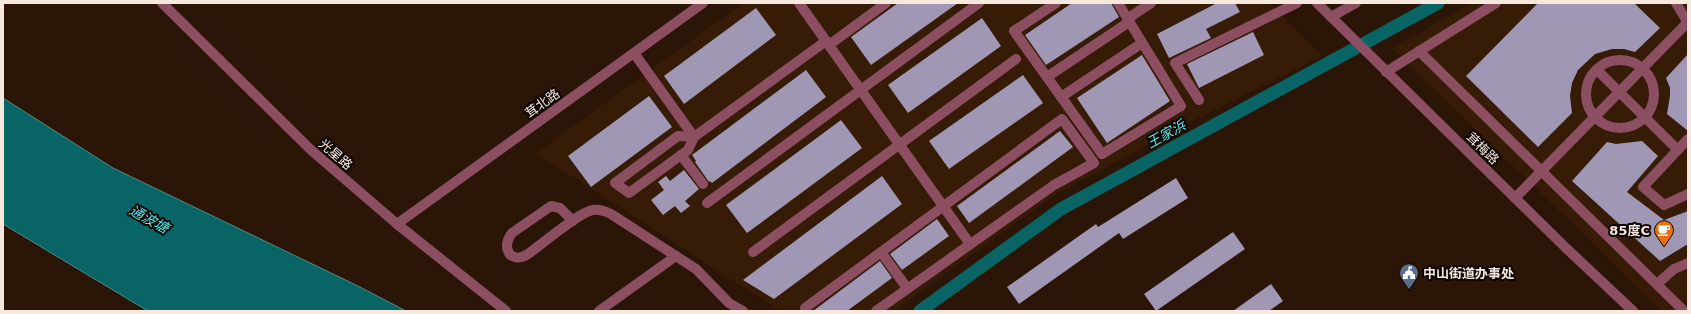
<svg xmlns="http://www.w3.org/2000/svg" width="1691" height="314" font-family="'DejaVu Sans','Noto Sans SC',sans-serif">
<rect width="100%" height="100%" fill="#2b1506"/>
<g fill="#361b06">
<path d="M743,3H1269L1323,56L1197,119L1056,194L894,311H780L536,153Z"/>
<path d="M1472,3H1688V311H1662L1392,48Z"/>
</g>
<path fill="#086465" stroke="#508c89" d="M3,98L113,168L358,286L406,311H148L3,224Z"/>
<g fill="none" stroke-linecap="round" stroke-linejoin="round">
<path stroke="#086465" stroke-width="13" d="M920,311L1061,209L1438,3"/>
</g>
<g fill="#a097b4">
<path d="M898,3H958L871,65L851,37Z"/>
<path d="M1072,3H1111L1119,17L1046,65L1025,35Z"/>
<path d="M1217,3H1235L1240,12L1206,29L1211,38L1169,58L1157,34Z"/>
<path d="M1538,3H1634L1660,28L1635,52L1624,49H1612L1595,54L1578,70L1572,83L1570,96L1572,113L1538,147L1466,76Z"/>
<path d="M756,8L776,35L684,104L664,76Z"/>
<path d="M982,18L1001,46L908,113L888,85Z"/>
<path d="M1253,32L1264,55L1199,88L1187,64Z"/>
<path d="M1688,54V131L1667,114L1670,96V88L1666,78Z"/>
<path d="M1142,55L1170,101L1107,143L1077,98Z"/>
<path d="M806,70L826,97L712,183L710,181L709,182L695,162L696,161L692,155Z"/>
<path d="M1023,75L1043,103L949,169L929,141Z"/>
<path d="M649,96L672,127L591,187L568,156Z"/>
<path d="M841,120L862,148L747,233L726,205Z"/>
<path d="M1060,131L1073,147L969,223L957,206Z"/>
<path d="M1642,141L1658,156L1627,192L1664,220L1688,211V244L1660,261L1572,181L1607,142L1616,144Z"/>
<path d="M684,170L699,189L685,201L690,206L681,213L675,206L663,215L651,200L664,190L658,182L666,176L670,181Z"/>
<path d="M882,176L902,204L774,299L743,280Z"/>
<path d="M1176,178L1188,198L1123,239L1119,233L1019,304L1007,287L1096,224L1098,227Z"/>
<path d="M937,219L949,236L902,270L890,254Z"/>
<path d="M1233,232L1245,249L1156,311L1144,294Z"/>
<path d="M880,261L892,278L847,311H813Z"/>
<path d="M1271,284L1283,301L1269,311H1233Z"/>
</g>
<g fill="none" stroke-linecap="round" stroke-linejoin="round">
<g stroke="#8c4f62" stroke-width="10">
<path d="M162,3L311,150L397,224L506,311"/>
<path d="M799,3L970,244"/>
<path d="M1056,3L1014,31L1102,154L1181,106L1118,3"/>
<path d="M1317,3L1567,249L1633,311"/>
<path d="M1676,3L1688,23"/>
<path d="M1331,17L1356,3"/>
<path d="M1127,19L1151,3"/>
<path d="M829,45L886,3"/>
<path d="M1419,51L1684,311"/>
<path d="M634,53L694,137L826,41"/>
<circle cx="1620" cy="94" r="34"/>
<path d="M1597,70L1678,150"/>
<path d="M1386,72L1496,3"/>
<path d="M1047,77L1129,22"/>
<path d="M1061,97L1142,43"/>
<path d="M1199,100L1175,63L1297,3"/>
<path d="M678,136L694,137L688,150L629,193L615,183Z"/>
<path d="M1688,139L1643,187L1664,205L1688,194"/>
<path d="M681,155L703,184"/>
<path d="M1515,198L1687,23"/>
<path d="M707,203L979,3"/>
<path d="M573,221L560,208L551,206L512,233C500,248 511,265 528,254C541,245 579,212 593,210C600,209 605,211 611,214L696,269L729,303L743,311"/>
<path d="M397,224L703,3"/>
<path d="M753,252L1016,59"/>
<path d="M881,252L907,288"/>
<path d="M1657,284L1674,269L1688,263"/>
<path d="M805,308L1062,119L1094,163L1054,185L876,311"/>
<path d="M599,311L676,256"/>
</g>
</g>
<defs>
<g id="cafe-pin" transform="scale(1)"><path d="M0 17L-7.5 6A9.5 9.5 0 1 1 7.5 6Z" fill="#e8710a" stroke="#0c0401"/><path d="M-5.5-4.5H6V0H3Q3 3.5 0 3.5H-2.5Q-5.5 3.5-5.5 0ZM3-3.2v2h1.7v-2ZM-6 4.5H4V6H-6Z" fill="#fff"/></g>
<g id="civic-pin" transform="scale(1)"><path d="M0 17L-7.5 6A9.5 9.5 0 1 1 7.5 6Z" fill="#5c6f8a" stroke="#0c0401"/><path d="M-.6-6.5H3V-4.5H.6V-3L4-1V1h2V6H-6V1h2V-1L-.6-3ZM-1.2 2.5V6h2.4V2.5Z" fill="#fff"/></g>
</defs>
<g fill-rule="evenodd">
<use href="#cafe-pin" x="1664" y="230"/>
<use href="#civic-pin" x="1409" y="273"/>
</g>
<g text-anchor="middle" stroke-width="4" stroke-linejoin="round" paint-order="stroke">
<g font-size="13" fill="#f7e8de" stroke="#0c0401">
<text transform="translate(542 103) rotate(-36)" y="5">茸北路</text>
<text transform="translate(1483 148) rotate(44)" y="5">茸梅路</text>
<text transform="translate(336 154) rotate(41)" y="5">光星路</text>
</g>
<g font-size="13" font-weight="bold" fill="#f7e8de" stroke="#0c0401" text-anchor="end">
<text x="1650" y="235">85度C</text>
<text x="1423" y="278" text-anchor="start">中山街道办事处</text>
</g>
<g font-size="14" font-style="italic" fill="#54eaed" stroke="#0c0401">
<text transform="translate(1166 134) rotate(-29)" y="5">王家浜</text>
<text transform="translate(149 219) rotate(29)" y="5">通波塘</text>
</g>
</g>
<rect width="1691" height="314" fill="none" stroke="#f7e8de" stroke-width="8"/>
</svg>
